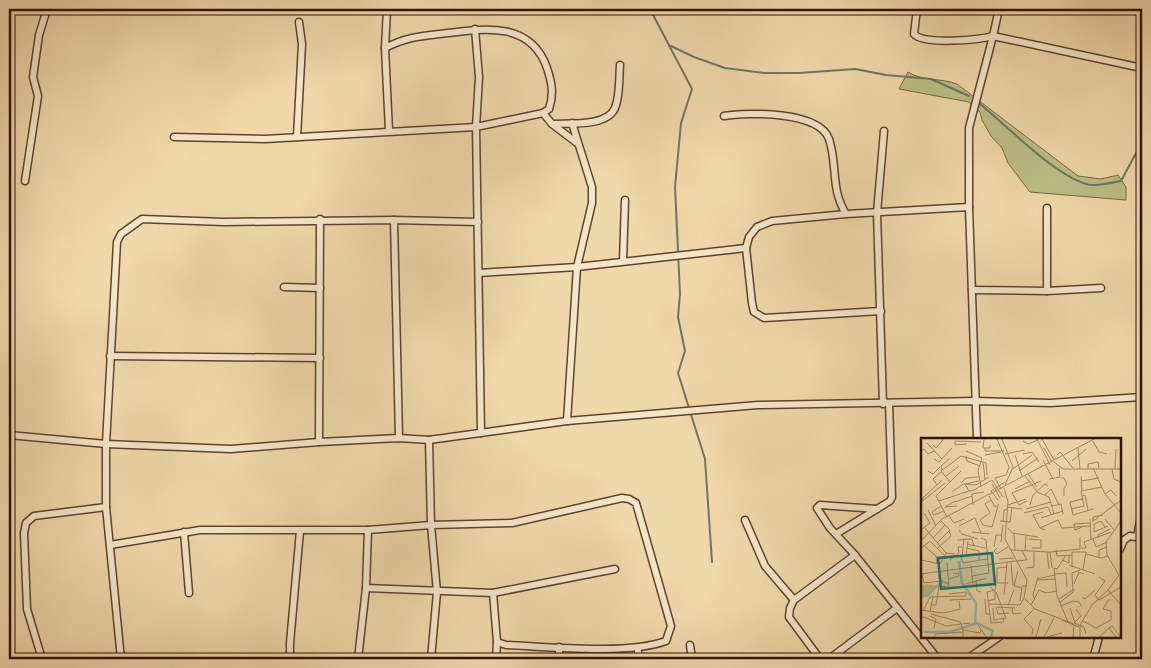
<svg xmlns="http://www.w3.org/2000/svg" width="1151" height="668" font-family="'Gentium Book Plus',serif">
<rect width="100%" height="100%" fill="#efd8aa"/>
<filter id="stains"><feTurbulence type="fractalNoise" baseFrequency=".004" numOctaves="4"/><feColorMatrix values="0 0 0 0 .2 0 0 0 0 .09 0 0 0 0 .02 0 0 0 .5 -.17"/></filter>
<radialGradient id="worn" r=".72"><stop offset=".6" stop-color="#630" stop-opacity="0"/><stop offset="1" stop-color="#630" stop-opacity=".3"/></radialGradient>
<path fill="#bdbe86" stroke="#786844" d="M908,72C921,81 942,78 957,84L1078,176L1101,179L1118,175L1126,187V200L1030,192L1008,163L1002,148L991,136L982,120L980,112L969,102L899,89Z"/>
<g fill="none" stroke-linecap="round" stroke-linejoin="round">
<g stroke="#707664" stroke-width="2">
<path d="M650,9L692,89L681,123L675,187L680,294L678,317L685,351L678,373L705,459L712,562"/>
<path d="M671,46L694,57L725,68L764,73H799L855,69L886,75L931,79L969,96"/>
<path d="M979,103C1007,126 1053,174 1086,184C1097,187 1110,183 1121,181L1142,142"/>
</g>
<g stroke="#61432c" stroke-width="9">
<g id="street">
<path d="M387,9L385,48L389,131"/>
<path d="M917,9L914,34C923,45 979,40 993,36L999,9"/>
<path d="M475,29L479,77L476,127L481,433"/>
<path d="M385,48C408,36 424,36 448,33C486,28 531,22 547,68C552,83 554,94 549,109L543,113"/>
<path d="M724,116C748,112 819,111 829,139C838,166 830,188 846,214"/>
<path d="M552,124L577,143"/>
<path d="M174,137L265,139L476,127L543,113L552,124C569,123 607,127 615,108C620,96 619,78 620,65"/>
<path d="M297,137L302,44L299,22"/>
<path d="M25,181L38,96L33,77L39,35L47,9"/>
<path d="M394,220L399,438"/>
<path d="M623,261L625,200"/>
<path d="M479,273L577,267L746,248"/>
<path d="M284,287L320,288"/>
<path d="M972,290L1047,291L1101,288"/>
<path d="M1047,291V208"/>
<path d="M881,311L764,318L754,312L752,303L746,248L749,237L757,227L772,221L846,214L969,207"/>
<path d="M110,356L320,358"/>
<path d="M883,404L877,213L884,131"/>
<path d="M567,421L577,267L592,203V187L572,123"/>
<path d="M9,435L106,444L231,449L319,442L399,438L429,440L567,421L758,405L976,401L1050,403L1142,397"/>
<path d="M977,439L969,207V128L993,36L1142,68"/>
<path d="M429,440L431,525L437,592L431,659"/>
<path d="M319,442L320,219"/>
<path d="M877,509L820,505L817,508L830,528L855,555L938,659"/>
<path d="M745,520L765,566L794,600"/>
<path d="M184,532L189,593"/>
<path d="M836,534L890,501L892,497L889,403"/>
<path d="M1137,536L1142,513"/>
<path d="M110,545L200,530H368L431,525L512,523L622,498L629,499L636,503L671,626L666,641C628,655 549,647 506,645L497,642"/>
<path d="M1120,549L1124,540L1130,536L1142,538"/>
<path d="M366,588L493,593L615,569"/>
<path d="M493,593L497,642L496,659"/>
<path d="M690,645L692,659"/>
<path d="M559,647V659"/>
<path d="M42,659L27,609L24,533L26,523L34,516L106,507"/>
<path d="M121,659L106,507V444L117,242L121,234L142,219L224,222L394,220L478,222"/>
<path d="M290,659V643L300,531"/>
<path d="M358,659L366,588L368,530"/>
<path d="M638,659V648"/>
<path d="M820,659L789,617L790,608L794,600L855,555"/>
<path d="M829,659L897,608"/>
<path d="M967,659L999,637"/>
<path d="M1093,659L1099,637"/>
</g>
</g>
<use href="#street" stroke="#f5e6c8" stroke-width="6"/>
</g>
<g transform="translate(921 438)">
<rect width="200" height="200" fill="#efd8aa"/>
<path d="M0,147L6,146L15,148L7,159H0Z" fill="#bdbe86"/>
<path fill="none" stroke="#9abaa6" stroke-width="2.5" d="M38,123L41,145L55,165L54,185M0,159L7,157L21,143L28,146M3,194H29L56,185L72,193L70,199"/>
<path fill="none" stroke="#a38867" stroke-width="1" d="M63,1L62,10H69V7M76,1L88,29L85,37L74,40L80,51M81,1L92,29L84,47M116,1L129,27M121,1L133,22M34,3L60,4M34,3V7L46,6M102,3L107,6L117,2M172,3L178,14L186,16M6,5L21,21M12,7L15,10L22,2L21,1M64,10V13H83M123,10L131,24M157,10L159,31M0,13L3,11L7,16L13,13M45,13L61,20L57,33L60,48M84,16L104,12M102,16L111,14L118,24M64,17L80,14M94,17L101,38M136,17L139,14L152,30M45,18L46,23L59,28M13,21L18,24L31,10M122,22L132,41M151,23L165,11M62,24L64,41M133,24L142,31H200M172,30L184,56L200,75M92,31L111,17M167,31V26L177,24L178,30M191,31L193,41L200,44M194,31L195,11M21,32L20,28L29,20M7,33L12,36L19,29M98,33L117,20M107,36L116,49M104,38L116,53M160,38L161,53M24,39L38,28M140,40H143L146,46L143,50V58M128,41L139,39L138,30M58,43L44,46L48,53L53,52L71,42L82,59M160,43L178,40M29,44L20,33L40,18L65,25L66,37M40,45L45,40L57,39M71,46L79,60M16,47L12,41L20,34M83,50L87,64L84,101L106,142L103,160L114,171L153,186L152,199M94,51L109,43M31,54L42,46L55,47L68,39M116,54L128,59L133,76M184,56L190,52L195,58M124,57L130,51L138,67M15,58L40,33M15,58L26,79M68,58L74,69L78,66M161,58L164,57L167,72M162,61L149,64L152,77L172,71M77,62L70,53L84,44M2,63L1,61L21,42M18,63L48,53M34,63L24,69L36,68M106,63L98,67L91,55L120,43M0,64L24,45M34,64L51,58M52,67L51,56L63,54M87,67L105,61M109,67L112,57L124,46L127,48M20,68L11,74L13,77L23,73M131,68L140,66L142,76M86,69L101,71M105,71L130,64M150,71L163,68L160,53L181,49M7,72L15,88M69,75L59,82L62,87L71,89L77,68M69,75L64,66L70,62M103,75L127,69L130,76M28,78L33,85L43,81M120,80L142,73M169,81L170,102M184,81L194,93M79,83L89,84L91,70M172,83L200,62M200,83L185,104L186,117L198,137L187,152L200,167M82,84L83,72L86,71M172,84V79L182,77M38,88L54,80L60,95M3,89L25,115L34,116M161,89L154,92L153,86L169,85M87,90L91,95L117,99M119,90L112,77L122,74M0,92L9,85L3,75M38,92L41,96L57,101M124,92L119,90L137,82L141,90L169,88M51,94L68,96M173,94V86L180,83L184,89M173,94L187,88M93,95L94,112M12,100L24,87M177,100V97L189,91M108,101L120,102V110H111M172,101L175,109L186,104M36,102L51,101L53,108M0,103L21,81L173,1M80,104L82,87M16,105L29,92L20,83M46,106L64,110M3,108L15,118L16,126M73,109L75,97H81M0,110L9,103L23,117M45,110L58,113V122M76,110L73,113L76,116L88,108M160,110H165L163,104L190,94M16,111L30,98L28,93M90,112L129,114L159,111V99M135,112L136,118L151,117M104,113L105,98M126,114L128,131M129,114L131,130M165,116L180,120L187,118M145,117L136,131L133,130L136,158L147,184M45,118L47,103M48,118L40,119L42,125L66,121M41,119L43,100M178,120V112L186,109M78,121L93,120M0,122L19,126L25,115M29,122L38,115L37,109H41M141,122L148,125V117M95,123L106,122L101,113M90,125L92,147L100,150M148,127L174,136M50,128L52,147M86,129L76,130V145H87M151,129V114H165L162,132M105,130L113,129V114M0,136L95,123M1,136L3,145L20,143M134,136L145,135L146,149M51,138L68,135L65,102L60,100M178,139L184,143L174,157L178,162L200,149M28,141L38,138L37,135L32,136M116,141L134,137M55,142L56,153L60,154M116,142L135,141M45,146L66,140M153,146L158,134L163,136M72,147H75L74,152L66,154L70,185L82,184L83,181M93,148L97,133M69,149L75,154L85,180L73,182L72,170M28,156L45,154V157M83,157L86,125M161,159L164,161L174,152M64,161L65,176H69M138,161L153,151M29,162L50,161M114,162L112,157L117,139M67,163L74,161V153M99,163L101,148H106M138,165L152,154L151,135L159,132M68,166L99,167L103,160M11,167H15L18,148L28,149L26,125M87,167L93,152M110,167L118,152L125,155L136,153M140,168L152,163L158,164L161,169M75,169L77,176L88,175M76,169L94,170M91,169L92,176L100,175M149,170L154,185M0,172L23,175L39,171L38,163M2,173L9,159L46,158M9,174L12,159M10,176L39,184L42,192M0,178L25,188L49,185M9,178L15,181L13,190M141,182L158,189M162,183L175,190L190,182V173L182,171L188,161M154,184L160,178L155,171M56,185L65,199M153,185L163,189L165,196M188,190L191,188L200,199M111,197L112,191L103,181L113,171M13,199L15,196L42,194M42,199V192L59,195L60,192M115,199L120,181M123,199L133,180M126,199L141,195M159,199V187L171,167L187,152M178,199L188,190L195,199"/>
<path fill="#0f766e" fill-opacity="0.15" stroke="#0f766e" stroke-width="2.5" d="M71,115L74,146L20,151L17,120Z"/>
<rect width="200" height="200" fill="none" stroke="#321102" stroke-width="2.5"/>
</g>
<rect width="1151" height="668" fill="none" stroke="#efd8aa" stroke-width="30"/>
<rect x="10" y="10" width="1131" height="648" fill="none" stroke="#321102" stroke-width="2.5"/>
<rect x="15" y="15" width="1121" height="638" fill="none" stroke="#321102"/>
<rect width="100%" height="100%" filter="url(#stains)"/>
<rect width="100%" height="100%" fill="url(#worn)"/>
</svg>
